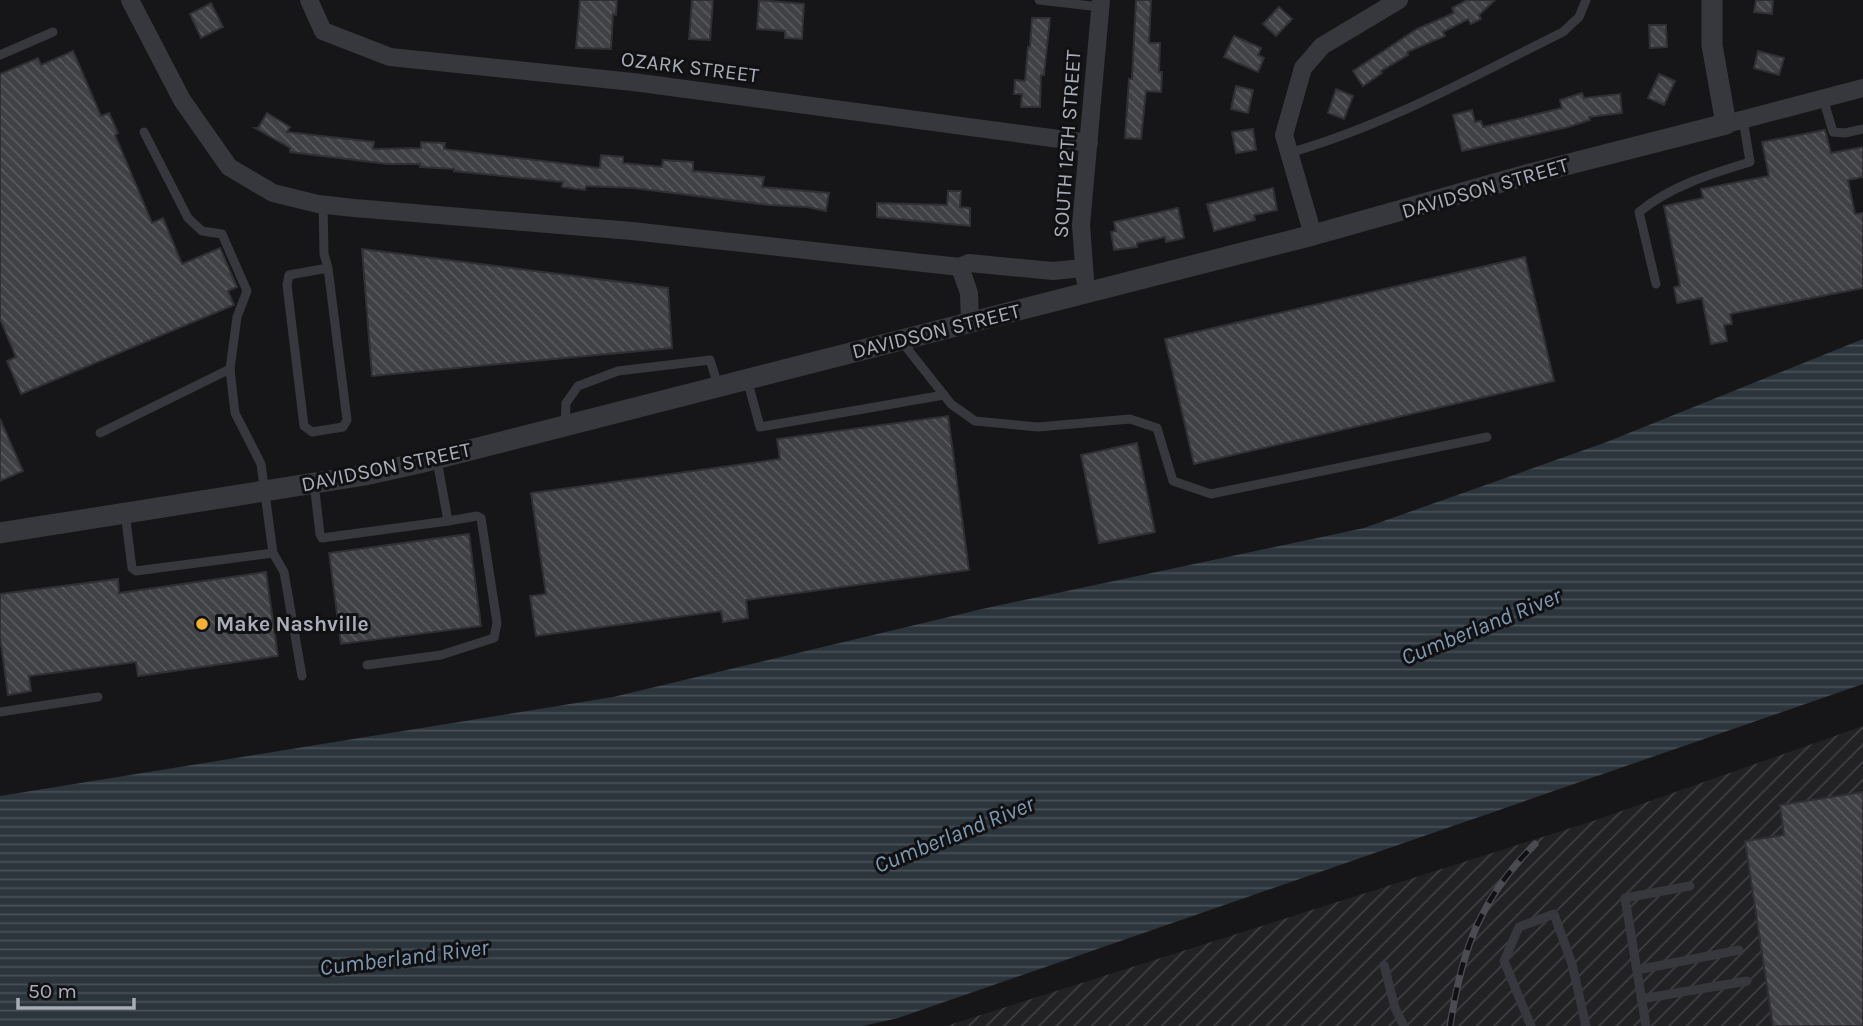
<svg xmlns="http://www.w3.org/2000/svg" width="1863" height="1026" font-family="Karla,sans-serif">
<defs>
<pattern id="industrial-furrows" width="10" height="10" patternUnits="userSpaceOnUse" patternTransform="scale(1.75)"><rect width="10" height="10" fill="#222225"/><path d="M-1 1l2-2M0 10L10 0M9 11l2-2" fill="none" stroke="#3f3f43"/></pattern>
<pattern id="water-rules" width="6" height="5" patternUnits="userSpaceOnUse" patternTransform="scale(1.75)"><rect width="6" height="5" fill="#2c353c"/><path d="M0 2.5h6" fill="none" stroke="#485056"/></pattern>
<pattern id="building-back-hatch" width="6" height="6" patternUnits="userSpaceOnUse" patternTransform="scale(1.75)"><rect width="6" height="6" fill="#404145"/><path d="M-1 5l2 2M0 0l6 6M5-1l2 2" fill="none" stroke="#595a5e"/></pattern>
</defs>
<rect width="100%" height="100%" fill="#161618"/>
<path fill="url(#industrial-furrows)" d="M1863,726V1026H946L1593,821Z"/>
<path fill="url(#water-rules)" d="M1863,339V684L898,1018L863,1026H0V796L613,697L982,609L1364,528L1604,443Z"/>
<g fill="url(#building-back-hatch)" stroke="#303034" stroke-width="2">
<path d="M580,0H617L616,15L613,14L611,49L576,48Z"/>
<path d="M692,0H713L710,40L689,39Z"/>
<path d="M759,0L804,4L802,39L785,38V31L757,29Z"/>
<path d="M1136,0H1151L1149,43H1160L1159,72H1162L1161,92L1146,91L1141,139L1125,138L1129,79H1132Z"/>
<path d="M1467,0H1495L1479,15L1481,19L1471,24L1468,19L1443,32L1445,36L1407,52L1408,55L1381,71L1382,73L1363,86L1353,71L1417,29L1454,13L1452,8Z"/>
<path d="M1756,0H1773L1772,14L1754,12Z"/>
<path d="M211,3L223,27L201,38L190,14Z"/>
<path d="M1279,7L1292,19L1276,36L1263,24Z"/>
<path d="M1032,18H1050L1044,75H1041L1040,107H1021L1022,94H1014L1015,80L1025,81L1028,47H1030Z"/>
<path d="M1649,25H1666L1667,47L1650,48Z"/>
<path d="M1234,36L1261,48L1258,55L1264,58L1258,72L1224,57Z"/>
<path d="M73,51L101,116L109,113L118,133L115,135L152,223L163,218L182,264L220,248L237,287L228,291L234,305L21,394L7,361L16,357L0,319V74L38,58L41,65Z"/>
<path d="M1758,51L1784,58L1779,75L1754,68Z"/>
<path d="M1659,74L1675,81L1664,105L1648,98Z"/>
<path d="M1236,86L1253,90L1248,113L1231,109Z"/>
<path d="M1336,89L1353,96L1344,119L1328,113Z"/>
<path d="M1582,93L1584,98L1620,94L1622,113L1589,117L1590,120L1568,127L1462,151L1453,115L1472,110L1475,122L1481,121L1483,127L1562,108L1560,100Z"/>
<path d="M267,113L290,127L287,132L374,142L373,149L421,148V142L445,143L444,149L600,168L601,155L623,157V163L662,167L663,160L693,162V171L764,177L762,187L829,193L826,211L807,207L769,205L633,188L586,186L585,190L562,187L563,182L454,171V169L420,167V164H388L290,152V148L255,128H258Z"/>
<path d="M1253,129L1256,150L1236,153L1232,132Z"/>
<path d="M1825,130L1831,153L1863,147V177L1848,180L1855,214L1863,213V288L1730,314L1732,324L1724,325L1727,341L1711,344L1702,298L1677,303L1674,287L1680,286L1664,206L1703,198L1701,189L1769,176L1762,142Z"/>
<path d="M1273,188L1277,210L1254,215L1255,220L1214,231L1207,204Z"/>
<path d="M948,191H961L960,207L970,208V226L877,217V203L947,205Z"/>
<path d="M1178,208L1184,238L1166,242L1165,237L1137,243V247L1114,250L1111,232L1116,231L1114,222Z"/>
<path d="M362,249L668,288L672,348L372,376Z"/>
<path d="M1525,257L1554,381L1194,464L1165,339Z"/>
<path d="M948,416L969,570L746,600L748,618L723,622L721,611L536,636L530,596L546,594L531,493L780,459L777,439Z"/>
<path d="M0,419L23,471L0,481Z"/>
<path d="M1137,443L1155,532L1099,543L1081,455Z"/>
<path d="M469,534L481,626L341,644L329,553Z"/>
<path d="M266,572L278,656L138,676L136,662L29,676L31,691L8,695L0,637V594L118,579L119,593Z"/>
<path d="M1863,792V1026H1773L1745,841L1784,835L1780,805Z"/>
</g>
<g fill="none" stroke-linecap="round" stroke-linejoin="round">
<g stroke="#37383d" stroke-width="9">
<path d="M1039,0L1100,7"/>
<path d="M0,55L53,32"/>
<path d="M1823,98L1833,132L1845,133L1863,129"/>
<path d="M1289,153C1385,126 1474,76 1563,32L1579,17L1586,0"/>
<path d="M323,204L324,254L328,268L347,420L343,427L312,432L304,426L287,285L289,275L328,268"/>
<path d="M1656,284L1639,212C1671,186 1710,174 1750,162L1743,119"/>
<path d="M902,342L944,395"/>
<path d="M747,379L760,427L944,395L951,404L975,421L1038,427L1130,419L1157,428L1173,481L1211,494L1487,437"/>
<path d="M565,426L566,403L578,386L618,371L710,360L718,385"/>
<path d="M100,433L230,369"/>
<path d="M314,483L320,534L322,538L448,521L437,460"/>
<path d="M125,513L132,568L136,571L273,553L261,464L235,413L230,369L237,317L247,291L222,234L202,231L188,218L144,132"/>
<path d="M273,553L284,572L302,676"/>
<path d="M367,665L441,655L494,638L497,623L481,518L477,516L448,521"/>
<path d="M0,712L98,697"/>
<path d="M1384,965L1395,1008L1404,1026"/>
<path d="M1637,970L1739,950"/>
<path d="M1641,999L1747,981"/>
<path d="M1531,1026L1504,961L1519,927L1554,914L1572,964L1586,1026"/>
<path d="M1646,1026L1625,898L1690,886"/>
</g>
<g stroke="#37383d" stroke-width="18">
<path d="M130,0L182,100L229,167L273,193L318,204L354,208L632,231L960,267L969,263L1053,271L1083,268"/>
<path d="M309,0L323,31L390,57L633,82L1089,143"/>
<path d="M1726,124L1863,88"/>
<path d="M1313,235L1284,135L1303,68L1322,46L1399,0"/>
<path d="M960,267L969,293L970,323"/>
<path d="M1085,279L1081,225L1101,0"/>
</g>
<path stroke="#37383d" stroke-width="21" d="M0,533L365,475L419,463L1313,235L1526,175L1726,124L1712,45V0"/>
<g stroke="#4a4c52" stroke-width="7">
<path id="rail" d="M1450,1026C1462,949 1480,899 1535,844"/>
</g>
<use href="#rail" stroke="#111113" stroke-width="4.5" stroke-dasharray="13" stroke-linecap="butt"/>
</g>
<circle fill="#f2b134" stroke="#111113" stroke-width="2.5" cx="202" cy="624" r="7"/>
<g text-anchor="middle" stroke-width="6" stroke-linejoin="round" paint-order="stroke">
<g font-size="21" fill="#a8adb8" stroke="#111113">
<text transform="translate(690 67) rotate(7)" y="7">OZARK STREET</text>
<text transform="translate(1067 144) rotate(-86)" y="7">SOUTH 12TH STREET</text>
<text transform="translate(1485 188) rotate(-16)" y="7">DAVIDSON STREET</text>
<text transform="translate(936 331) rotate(-14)" y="7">DAVIDSON STREET</text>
<text transform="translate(386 467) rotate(-12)" y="7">DAVIDSON STREET</text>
</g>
<g font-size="21" font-weight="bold" fill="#a8adb8" stroke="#111113" text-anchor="start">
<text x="216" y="631">Make Nashville</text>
</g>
<g font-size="23" font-style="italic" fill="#7f9bb3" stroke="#111113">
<text transform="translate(1481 626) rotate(-22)" y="8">Cumberland River</text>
<text transform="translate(954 834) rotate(-22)" y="8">Cumberland River</text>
<text transform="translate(404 957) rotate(-7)" y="8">Cumberland River</text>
</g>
</g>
<path d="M18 998v10h116v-10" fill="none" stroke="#a8adb8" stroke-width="3.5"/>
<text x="28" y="998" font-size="21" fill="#a8adb8" stroke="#111113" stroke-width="5" paint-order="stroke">50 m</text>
</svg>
